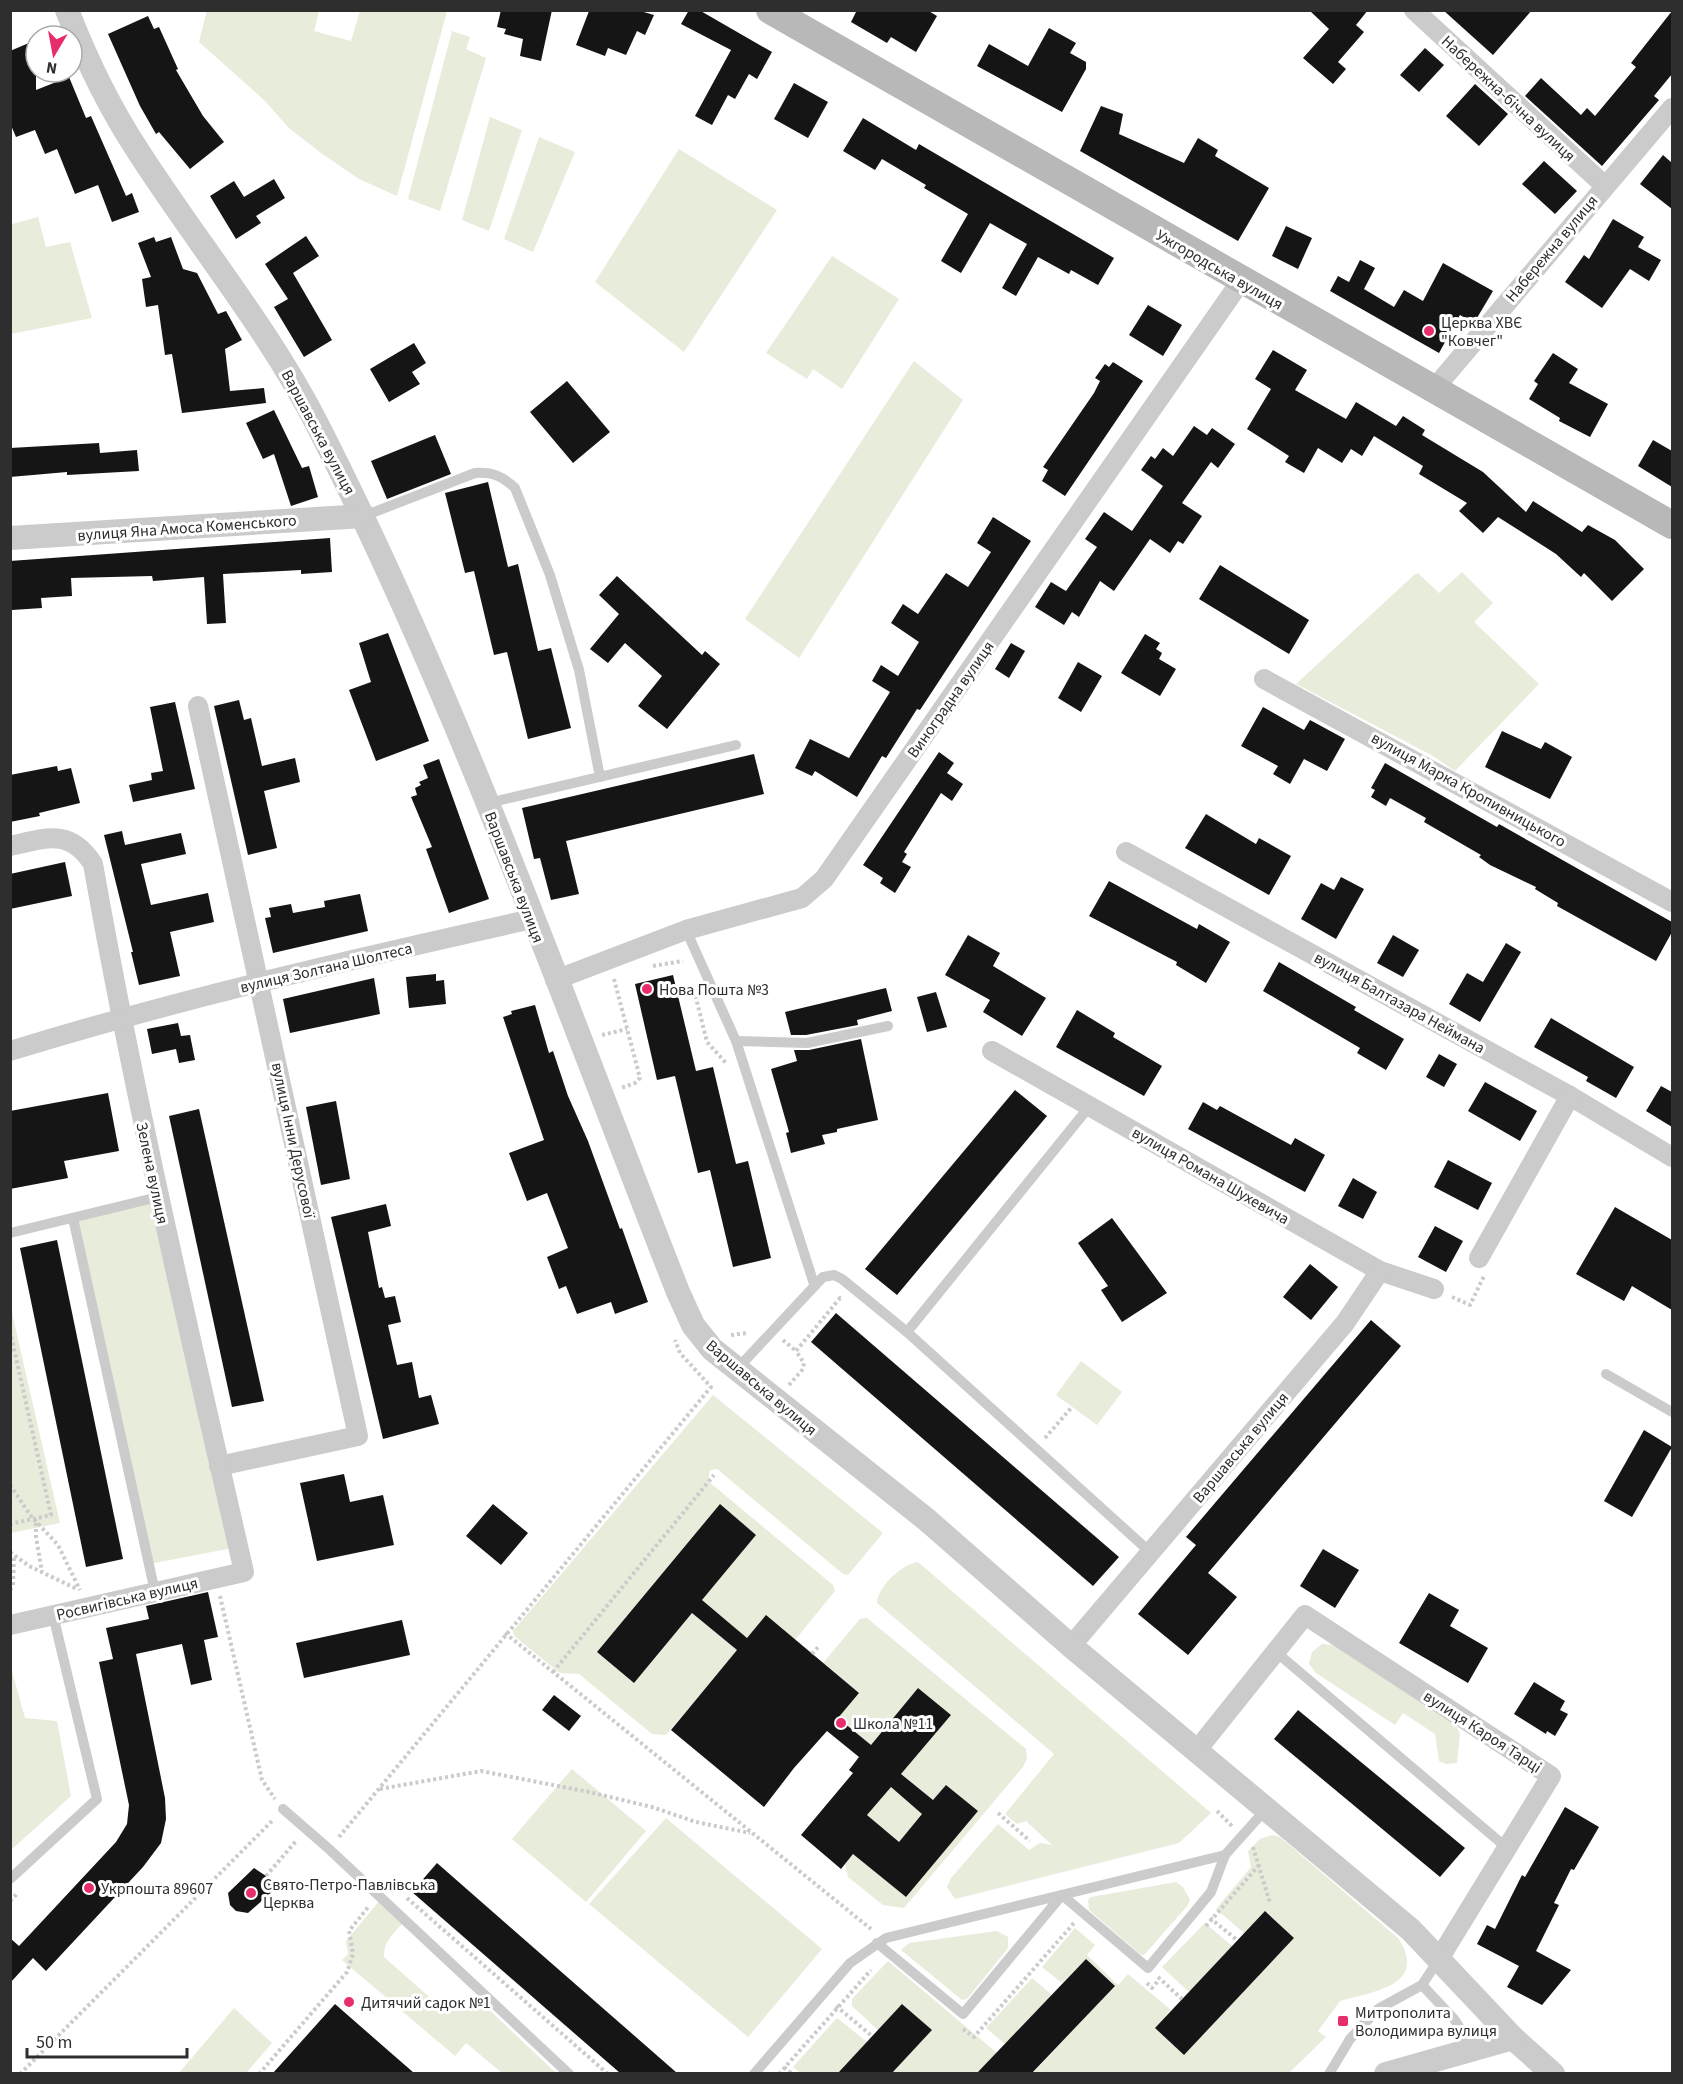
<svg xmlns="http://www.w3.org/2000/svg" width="1683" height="2084" font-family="'Source Sans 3',sans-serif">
<rect width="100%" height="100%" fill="#fff"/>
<g fill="#e8ecdb">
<path d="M207,10L319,11L314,31L351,41L360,11H447L397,196L359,179L321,153L289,128L264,100L199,42Z"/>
<path d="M452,31L470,37L466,49L486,58L440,211L408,199Z"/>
<path d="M490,117L522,130L489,231L462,220Z"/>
<path d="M539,137L575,152L533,252L504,239Z"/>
<path d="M679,149L777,210L684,352L595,282Z"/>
<path d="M38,217L46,247L70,242L92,318L11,334V220L12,224Z"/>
<path d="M832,256L899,299L842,389L813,369L807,379L766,353Z"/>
<path d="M914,361L963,400L799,658L745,619Z"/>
<path d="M1462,572L1493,603L1474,622L1539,684L1455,771L1433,756L1296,684L1414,575L1418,573L1439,593Z"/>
<path d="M158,1197L238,1547L149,1564L73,1218Z"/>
<path d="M10,1304L60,1523L11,1533H10Z"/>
<path d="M1081,1361L1122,1392L1097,1425L1056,1395Z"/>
<path d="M713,1395L883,1533L848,1575L843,1574L717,1469L710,1470L708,1481L833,1585L835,1591L795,1640L766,1616L747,1638L702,1600L756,1535L719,1505L597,1652L634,1683L692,1613L737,1650L666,1735L652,1734L579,1674L560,1673L514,1636L513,1631Z"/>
<path d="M918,1562L1211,1813L1179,1843L955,1899L947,1887L951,1878L998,1824L1029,1850L1040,1843L1052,1845L1026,1821L1017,1824L1005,1814L1054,1754L877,1603C878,1586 902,1564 918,1562Z"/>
<path d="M867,1618L1026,1749L1027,1759L1023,1767L904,1908L883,1905L848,1877L845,1864L878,1824L858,1807L891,1787L922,1814L875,1871L906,1897L978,1811L946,1785L933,1800L901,1774L951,1715L918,1688L871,1745L838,1718L859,1693L823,1663L860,1619Z"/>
<path d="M1322,1644L1333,1645L1454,1721L1460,1734L1457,1763L1446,1764L1439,1761L1435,1734L1403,1713L1395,1725L1316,1673L1309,1664L1312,1652Z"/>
<path d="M10,1664L25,1718L57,1721L71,1796L11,1850Z"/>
<path d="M572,1769L646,1831L586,1902L512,1839Z"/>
<path d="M666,1818L822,1949L748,2037L589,1904Z"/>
<path d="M1272,1835L1280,1837L1398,1938C1430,1986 1370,1992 1340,2001L1318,2031L1326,2037L1289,2073L1032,2074L1115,1986L1086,1959L1062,1983L1042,1967L1075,1928L1095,1945L1087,1955L1118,1985L1128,1974L1171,2010L1155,2028L1184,2055L1294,1938L1266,1911L1244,1933L1216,1909L1251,1867L1248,1851L1260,1839Z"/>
<path d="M1176,1882L1183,1887L1190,1900L1188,1905L1144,1955L1140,1954L1089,1910L1088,1900L1091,1897Z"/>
<path d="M380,1900L403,1923C394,1933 383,1942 384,1957L444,2010L483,2004L556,2073H502L466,2043L455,2056L342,1960L348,1954L346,1941Z"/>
<path d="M1205,1923L1232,1946L1189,1992L1162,1967Z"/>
<path d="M997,1931L1008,1937V1948L967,1999L962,2000L901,1950L909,1943Z"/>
<path d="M888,1961L997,2053L977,2073H892L932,2030L903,2004L878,2030L852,2006V1999Z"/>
<path d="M1032,1978L1052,1995L1005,2044L986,2028Z"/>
<path d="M234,2008L272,2043L246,2073H179Z"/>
<path d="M837,2018L867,2042L838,2073H801L793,2067Z"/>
</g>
<g fill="#151515" fill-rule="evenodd">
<path d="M501,10H552L541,61L520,56L523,39L504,34L506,29L497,27Z"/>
<path d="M637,10L654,15L645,35L637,31L626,55L608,48L605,56L576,45L589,11Z"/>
<path d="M689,10H699L772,52L757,79L749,74L735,99L728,95L712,125L695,116L731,50L681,24Z"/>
<path d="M857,10H927L937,16L916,52L891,37L887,43L851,22Z"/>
<path d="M1309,10H1368L1356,25L1364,32L1338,62L1346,69L1333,84L1303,58L1329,29Z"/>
<path d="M1443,10H1532L1493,55Z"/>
<path d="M1672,11V74L1654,96L1659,100L1602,166L1525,96L1541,78L1581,115L1587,108L1595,116L1636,67L1631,63Z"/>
<path d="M148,16L154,29L159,27L178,69L176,70L203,116L224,142L190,169L159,132L156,134L140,106L108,34Z"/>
<path d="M1049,28L1076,43L1070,53L1086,62V69L1062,112L977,66L989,44L1028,66Z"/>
<path d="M36,40V90L69,77L86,118L91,116L126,196L132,193L139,212L112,222L98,185L75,194L57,149L45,154L35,130L16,137L10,123V51Z"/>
<path d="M1425,48L1444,65L1419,92L1400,75Z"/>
<path d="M794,83L828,102L808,138L774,119Z"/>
<path d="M1475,84L1508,114L1479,146L1446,116Z"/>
<path d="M1101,106L1123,114L1119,134L1184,163L1198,138L1218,150L1215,156L1269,188L1238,241L1080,151Z"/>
<path d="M863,118L916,150L919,144L1114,258L1098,285L1071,270L1069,274L1038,257L1016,296L1002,288L1027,244L990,223L961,273L941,261L968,214L924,188L926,185L882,159L875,170L843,151Z"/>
<path d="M1663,155L1672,163V209L1640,184Z"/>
<path d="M1544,161L1577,191L1555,214L1522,184Z"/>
<path d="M274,179L285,198L256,216L261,223L236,239L210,196L234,181L244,197Z"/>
<path d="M1613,219L1644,237L1638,247L1661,260L1649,281L1630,269L1602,308L1565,282L1584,255L1589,259Z"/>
<path d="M1286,226L1312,238L1298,269L1272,256Z"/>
<path d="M306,236L319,256L293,273L332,340L304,357L274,307L288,299L265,264Z"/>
<path d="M154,237L156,242L171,237L183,269L197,273L218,314L226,311L242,340L225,349L230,391L264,388L266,403L182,413L172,354L165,355L158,305L146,307L142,279L151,277L138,243Z"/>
<path d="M1360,260L1375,268L1364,289L1394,307L1404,290L1423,301L1443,263L1493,291L1474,323L1460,315L1439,353L1330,291L1338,276L1349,282Z"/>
<path d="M1148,305L1182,325L1163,356L1129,335Z"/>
<path d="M414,343L426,363L412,372L420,384L389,402L370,369Z"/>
<path d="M1273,350L1307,370L1295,390L1346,419L1356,402L1396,426L1403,416L1425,430L1422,435L1483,472L1526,512L1533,501L1582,532L1588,525L1615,540L1644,569L1612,601L1584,573L1581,577L1556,554L1498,517L1483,533L1459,511L1467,503L1419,474L1423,466L1374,436L1362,456L1351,449L1342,463L1318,448L1304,473L1285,462L1289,456L1247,429L1271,389L1255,379Z"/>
<path d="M1553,353L1578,369L1569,383L1608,404L1590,437L1559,421L1560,418L1529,399L1538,384L1534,381Z"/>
<path d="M1113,362L1143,381L1065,496L1042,481L1048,470L1043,467L1094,393L1100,381L1095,378L1105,364L1109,367Z"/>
<path d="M567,381L610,432L573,463L530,412Z"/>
<path d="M274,410L302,468L309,466L318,497L291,506L274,454L263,459L246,423Z"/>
<path d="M1194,426L1207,435L1212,428L1235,444L1218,468L1211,462L1182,503L1202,516L1183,544L1178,541L1170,553L1150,539L1114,591L1100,581L1079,617L1072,612L1064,625L1035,607L1051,582L1066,591L1097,547L1085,539L1104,512L1132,531L1163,486L1141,470L1151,456L1155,459L1163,448L1173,456Z"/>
<path d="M435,435L451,474L387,499L371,461Z"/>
<path d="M1653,440L1672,451V487L1638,466Z"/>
<path d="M99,443L100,453L137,450L139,471L67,475V472L10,477V448Z"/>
<path d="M488,482L508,567L518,564L538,651L551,648L571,728L528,739L507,652L494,655L474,571L465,573L445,493Z"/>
<path d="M993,517L1031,541L920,710L917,709L886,758L882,756L857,797L815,771L812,776L795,768L810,739L849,758L890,692L872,681L881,665L898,676L919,642L891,623L903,604L918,614L946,573L968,587L991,552L977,543Z"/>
<path d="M330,538L332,572L301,574V570L223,574L226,623L207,624L204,577L153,581L152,576L71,578L72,596L41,598L42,608L12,610L10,561Z"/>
<path d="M1220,565L1309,620L1289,654L1199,599Z"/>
<path d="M617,576L702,655L705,651L720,664L667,729L638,706L662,676L625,643L608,663L590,649L619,614L599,595Z"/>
<path d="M388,633L429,741L376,761L349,690L371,682L359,643Z"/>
<path d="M1145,634L1160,643L1156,649L1162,653L1159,659L1176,669L1160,696L1121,673Z"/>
<path d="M1011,643L1025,651L1009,678L995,669Z"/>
<path d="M1078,662L1102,676L1081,712L1058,698Z"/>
<path d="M239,700L244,720L251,718L262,766L295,758L300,782L264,791L277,848L248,855L214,706Z"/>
<path d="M175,702L195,789L133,802L129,785L152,780L151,773L163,771L150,707Z"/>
<path d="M1263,707L1304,730L1310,720L1345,739L1327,771L1304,759L1290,784L1273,774L1278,766L1241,746Z"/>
<path d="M1502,731L1541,749L1545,742L1572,757L1550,799L1485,767Z"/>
<path d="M939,752L954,763L947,773L963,784L952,801L941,793L904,852L907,854L902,862L911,867L895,893L880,883L883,878L863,865Z"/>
<path d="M754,754L764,794L566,841L579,894L551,900L540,858L534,859L522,808Z"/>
<path d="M439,759L489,899L449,913L426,849L432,847L411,797L417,795L415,788L421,785L419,782L428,778L423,765Z"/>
<path d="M1385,763L1497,827L1499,824L1672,922V932L1656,961L1557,906L1558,903L1535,889L1536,887L1490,865L1479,857L1481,855L1424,822L1426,818L1390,798L1386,806L1371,797L1375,790L1371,788Z"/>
<path d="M57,766L58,771L71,768L80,803L39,813L40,816L10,822V775Z"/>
<path d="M1206,814L1256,844L1259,838L1291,856L1269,895L1185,848Z"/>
<path d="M122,831L125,845L181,833L186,854L141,864L151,905L208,893L214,922L170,932L180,976L139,985L131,952H133L104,835Z"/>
<path d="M65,862L72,896L10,909V874Z"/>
<path d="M1341,877L1364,889L1336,939L1301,919L1321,883L1334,890Z"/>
<path d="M1109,881L1197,929L1199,924L1230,942L1206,983L1176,965L1177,962L1089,916Z"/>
<path d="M360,894L368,931L273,953L265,918L271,917L269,908L291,904L293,913L325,907L324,901Z"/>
<path d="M968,935L1000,953L993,966L1046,998L1022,1036L983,1012L990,1000L945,975Z"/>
<path d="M1393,935L1419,950L1403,977L1377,963Z"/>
<path d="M1506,943L1521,952L1480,1022L1449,1004L1467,973L1483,982Z"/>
<path d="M1279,962L1356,1007L1354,1010L1404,1039L1386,1070L1357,1053L1360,1048L1263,991Z"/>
<path d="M436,974V981L444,980L446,1004L409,1008L406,977Z"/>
<path d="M673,975L696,1071L713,1067L736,1164L748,1161L771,1258L733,1267L710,1170L698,1173L675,1076L657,1080L635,984Z"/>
<path d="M374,978L380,1014L290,1033L283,999Z"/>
<path d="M886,988L892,1011L857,1020L858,1025L806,1035H791L785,1012Z"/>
<path d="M936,992L947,1027L927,1032L917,997Z"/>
<path d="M535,1005L549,1053L553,1051L568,1096L588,1141L620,1229L622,1228L648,1302L615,1314L611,1302L577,1314L566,1286L559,1289L547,1257L568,1248L547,1193L527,1201L509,1153L544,1140L503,1017L512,1014L511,1011Z"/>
<path d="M1077,1010L1115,1033L1113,1037L1162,1066L1144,1096L1056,1047Z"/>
<path d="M1551,1018L1634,1067L1616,1098L1586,1081L1588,1077L1534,1047Z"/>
<path d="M178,1023L181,1036L190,1035L195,1060L179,1063L176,1049L152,1054L147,1029Z"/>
<path d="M861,1039L878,1120L837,1129V1132L822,1135L825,1144L791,1153L786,1133L789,1132L771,1069L797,1061L794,1050H809Z"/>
<path d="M1439,1054L1457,1064L1444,1087L1426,1077Z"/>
<path d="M1485,1082L1537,1111L1520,1141L1468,1111Z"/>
<path d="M1661,1086L1672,1092V1127L1646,1111Z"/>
<path d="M1015,1090L1047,1116L897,1295L865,1269Z"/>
<path d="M108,1093L119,1151L64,1161L68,1178L10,1189V1111Z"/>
<path d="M336,1101L350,1179L321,1185L306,1107Z"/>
<path d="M1203,1102L1217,1110L1220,1106L1291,1145L1295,1138L1325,1155L1305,1192L1188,1129Z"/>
<path d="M199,1109L264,1401L232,1407L169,1116Z"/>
<path d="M1448,1160L1492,1183L1478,1210L1434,1187Z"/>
<path d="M1353,1178L1377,1192L1363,1219L1338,1206Z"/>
<path d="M386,1204L391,1226L368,1232L379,1288L382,1287L385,1298L395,1296L401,1322L388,1325L397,1365L412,1362L419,1398L431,1395L439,1424L383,1439L331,1217Z"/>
<path d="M1615,1207L1672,1240V1310L1632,1286L1624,1301L1576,1274Z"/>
<path d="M1112,1218L1167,1293L1122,1322L1101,1290L1108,1286L1078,1243Z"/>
<path d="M1435,1226L1463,1241L1446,1272L1418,1257Z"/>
<path d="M57,1240L123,1559L86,1567L20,1248Z"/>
<path d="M1310,1264L1338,1287L1311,1320L1283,1297Z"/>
<path d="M836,1313L1119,1557L1093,1586L811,1342Z"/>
<path d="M1371,1320L1401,1346L1208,1573L1237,1597L1188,1655L1138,1614L1196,1545L1186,1537Z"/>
<path d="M1644,1430L1672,1447L1632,1517L1604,1501Z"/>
<path d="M344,1474L350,1502L383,1495L394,1545L317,1561L300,1483Z"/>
<path d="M493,1504L528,1533L501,1565L466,1536Z"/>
<path d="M720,1504L756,1535L702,1600L747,1638L766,1615L859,1693L838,1718L871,1745L918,1688L951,1715L901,1774L933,1800L946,1785L978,1811L906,1897L853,1854L841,1869L801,1835L853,1773L849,1770L859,1757L827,1731L794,1768L764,1807L671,1730L737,1650L692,1613L634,1683L597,1652ZM891,1787L922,1814L899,1842L867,1815Z"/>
<path d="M1323,1549L1359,1570L1335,1608L1300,1586Z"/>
<path d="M208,1592L218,1637L204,1640L212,1680L191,1685L182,1644L136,1654L165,1798L166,1819L161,1843L143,1867L46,1971L33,1958L10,1983V1938L19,1946L116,1842L127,1824L129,1805L99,1662L113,1659L106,1628L149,1619L146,1606Z"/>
<path d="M1429,1593L1459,1610L1450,1626L1488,1648L1468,1683L1399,1643Z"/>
<path d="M402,1620L410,1655L304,1678L296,1643Z"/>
<path d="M1534,1682L1565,1701L1560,1710L1568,1714L1555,1736L1547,1731L1546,1734L1514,1714Z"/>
<path d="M554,1695L581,1716L569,1731L542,1710Z"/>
<path d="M1298,1710L1465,1848L1440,1877L1274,1739Z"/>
<path d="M1565,1807L1599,1827L1574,1870L1571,1869L1554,1903L1559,1905L1536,1951L1571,1970L1542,2005L1507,1987L1519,1966L1477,1944L1487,1925L1495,1929L1522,1875L1525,1877Z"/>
<path d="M437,1863L677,2073H620L412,1892Z"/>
<path d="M254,1868L266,1876L274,1890L248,1913L236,1911L230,1905L228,1893Z"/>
<path d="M1265,1911L1294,1938L1184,2055L1155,2028Z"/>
<path d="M1086,1959L1115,1986L1032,2073H977Z"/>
<path d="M335,2004L383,2046L414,2073H273Z"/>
<path d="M902,2004L932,2030L892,2073H838Z"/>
</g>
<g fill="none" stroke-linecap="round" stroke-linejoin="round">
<g stroke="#cbcbcb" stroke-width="4" stroke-dasharray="3 3" stroke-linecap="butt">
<path d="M653,966L683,961"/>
<path d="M614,979L640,1078L635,1083L621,1088"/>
<path d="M694,990L707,1042L726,1063"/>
<path d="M602,1035L627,1029"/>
<path d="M1452,1297L1470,1305L1484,1276"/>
<path d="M10,1331L51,1515L10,1524"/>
<path d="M731,1335L748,1333"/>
<path d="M783,1340L796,1351"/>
<path d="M789,1385L803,1369L804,1363L796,1351L840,1298L842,1300"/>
<path d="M1045,1438L1072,1407"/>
<path d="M10,1485L31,1516L58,1545L80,1590"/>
<path d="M36,1523V1537L42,1572"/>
<path d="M10,1552L29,1566L77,1589"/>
<path d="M10,1590L13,1586L14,1556"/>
<path d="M220,1596L262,1780L275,1799"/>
<path d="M505,1633L871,1929"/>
<path d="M812,1654L819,1646"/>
<path d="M553,1672L714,1475"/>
<path d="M380,1789L481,1771L589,1792L652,1807L696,1822L750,1833"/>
<path d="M1217,1811L1233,1827"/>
<path d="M998,1813L1030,1841"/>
<path d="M339,1837L711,1387L680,1353L675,1340"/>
<path d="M1253,1847L1270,1903"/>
<path d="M266,1876L296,1841"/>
<path d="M407,1898L608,2074"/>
<path d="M10,1901L18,1893"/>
<path d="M1210,1918L1237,1940"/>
<path d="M1206,1926L1259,1865"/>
<path d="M1158,1977L1182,1999"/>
<path d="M1147,1983L1152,1988L1158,1981"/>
<path d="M836,2006L872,2036"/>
<path d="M963,2029L974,2037L1074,1923"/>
<path d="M784,2067L792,2074"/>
<path d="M20,2074L274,1819"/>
<path d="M259,2074L347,1972L353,1954L349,1931L369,1906"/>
<path d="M779,2074L871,1970"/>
</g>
<g stroke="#cbcbcb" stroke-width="10">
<path d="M364,516L475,473C493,472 502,476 515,488L550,575L579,670L600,777"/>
<path d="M488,803L736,745"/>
<path d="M686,930L736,1041L814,1284"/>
<path d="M736,1041L807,1043L888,1026"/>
<path d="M73,1218L155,1592"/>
<path d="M10,1233L158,1197"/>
<path d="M907,1332L1150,1552"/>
<path d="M737,1369L823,1277L834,1275L842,1279L907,1332L1089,1107"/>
<path d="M1606,1374L1672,1412"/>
<path d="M1276,1652L1507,1848"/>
<path d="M283,1809L329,1849L569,2074"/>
<path d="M10,1879L97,1799L53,1615"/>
<path d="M877,1943L963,2014L1062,1895L1148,1968L1211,1892L1225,1855"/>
<path d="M1422,1985L1439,1959"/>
<path d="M754,2074L850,1963L886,1938L1225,1855L1267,1808"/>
<path d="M1329,2074L1350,2039L1378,2009L1422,1985L1454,2019L1474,2050"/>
</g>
<g stroke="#cbcbcb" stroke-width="20">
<path d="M1414,10L1604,185"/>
<path d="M1433,390L1672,108"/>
<path d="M1264,679L1672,902"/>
<path d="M198,706L358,1436L219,1466"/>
<path d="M10,846C46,838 70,828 93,864C135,1102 190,1336 244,1572L10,1625"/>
<path d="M1126,852L1570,1096L1672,1157"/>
<path d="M555,980L686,930L802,898L824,879L1241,281"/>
<path d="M10,1051C182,998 357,958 532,919"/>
<path d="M992,1051L1380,1271L1434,1289"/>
<path d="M1479,1258L1570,1096"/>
<path d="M1071,1646L1345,1323L1380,1271"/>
<path d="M1197,1750L1305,1615L1551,1776L1439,1959"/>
</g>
<g stroke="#cbcbcb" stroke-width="24">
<path d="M67,10C86,59 109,107 138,151C197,243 268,328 318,426C460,705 564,1002 678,1292L693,1325L712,1349L927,1520L1071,1646L1411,1930L1513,2038L1553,2074"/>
<path d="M10,538L364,516"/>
<path d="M1386,2074L1513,2038"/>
</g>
<path stroke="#b8b8b8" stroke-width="28" d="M770,10L1672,525"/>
</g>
<g fill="#e72e6a" stroke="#fff" stroke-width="2">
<circle cx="1429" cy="331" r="6"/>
<circle cx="647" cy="989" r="6"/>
<circle cx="841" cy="1723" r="6"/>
<circle cx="89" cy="1888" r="6"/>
<circle cx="251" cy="1893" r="6"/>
<circle cx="349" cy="2002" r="6"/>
<rect x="1337" y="2015" width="12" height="12" rx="3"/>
</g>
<g text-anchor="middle" stroke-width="6" stroke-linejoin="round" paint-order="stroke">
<g font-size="16" fill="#2e2e2e" stroke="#fff">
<text transform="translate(1509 98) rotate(43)" y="6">Набережна-бічна вулиця</text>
<text transform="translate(1551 248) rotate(-50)" y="6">Набережна вулиця</text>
<text transform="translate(1220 269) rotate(30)" y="6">Ужгородська вулиця</text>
<text transform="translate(319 432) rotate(62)" y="6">Варшавська вулиця</text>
<text transform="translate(187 527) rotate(-4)" y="6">вулиця Яна Амоса Коменського</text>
<text transform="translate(950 699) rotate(-55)" y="6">Виноградна вулиця</text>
<text transform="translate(1469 789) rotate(29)" y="6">вулиця Марка Кропивницького</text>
<text transform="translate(515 877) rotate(69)" y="6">Варшавська вулиця</text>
<text transform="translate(326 967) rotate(-13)" y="6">вулиця Золтана Шолтеса</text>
<text transform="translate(1400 1002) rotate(29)" y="6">вулиця Балтазара Неймана</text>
<text transform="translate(294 1140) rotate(78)" y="6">вулиця Інни Дерусової</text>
<text transform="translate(153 1173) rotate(78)" y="6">Зелена вулиця</text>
<text transform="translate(1211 1175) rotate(30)" y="6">вулиця Романа Шухевича</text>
<text transform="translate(762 1387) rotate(40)" y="6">Варшавська вулиця</text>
<text transform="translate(1240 1447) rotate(-50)" y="6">Варшавська вулиця</text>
<text transform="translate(127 1598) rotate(-13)" y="6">Росвигівська вулиця</text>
<text transform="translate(1483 1731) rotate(33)" y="6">вулиця Кароя Тарці</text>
</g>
<g font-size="16" fill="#2e2e2e" stroke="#fff" text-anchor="start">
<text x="1441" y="328">Церква ХВЄ<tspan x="1441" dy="18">"Ковчег"</tspan></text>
<text x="659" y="995">Нова Пошта №3</text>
<text x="853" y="1729">Школа №11</text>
<text x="263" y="1890">Свято-Петро-Павлівська<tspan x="263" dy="18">Церква</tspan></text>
<text x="101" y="1894">Укрпошта 89607</text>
<text x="361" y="2008">Дитячий садок №1</text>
<text x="1355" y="2018">Митрополита<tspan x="1355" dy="18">Володимира вулиця</tspan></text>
</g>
</g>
<rect width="1683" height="2084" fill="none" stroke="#2e2e2e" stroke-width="24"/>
<g transform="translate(54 54) rotate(190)"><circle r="28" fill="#ffffff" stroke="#ababab" stroke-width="1.5"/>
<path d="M0-4.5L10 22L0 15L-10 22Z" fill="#e72e6a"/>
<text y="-9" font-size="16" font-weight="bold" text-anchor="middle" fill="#2e2e2e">N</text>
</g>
<path d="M27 2048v9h160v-9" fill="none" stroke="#2e2e2e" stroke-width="3"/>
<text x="36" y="2048" font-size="18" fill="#2e2e2e" stroke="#ffffff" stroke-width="4.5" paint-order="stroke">50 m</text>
</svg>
